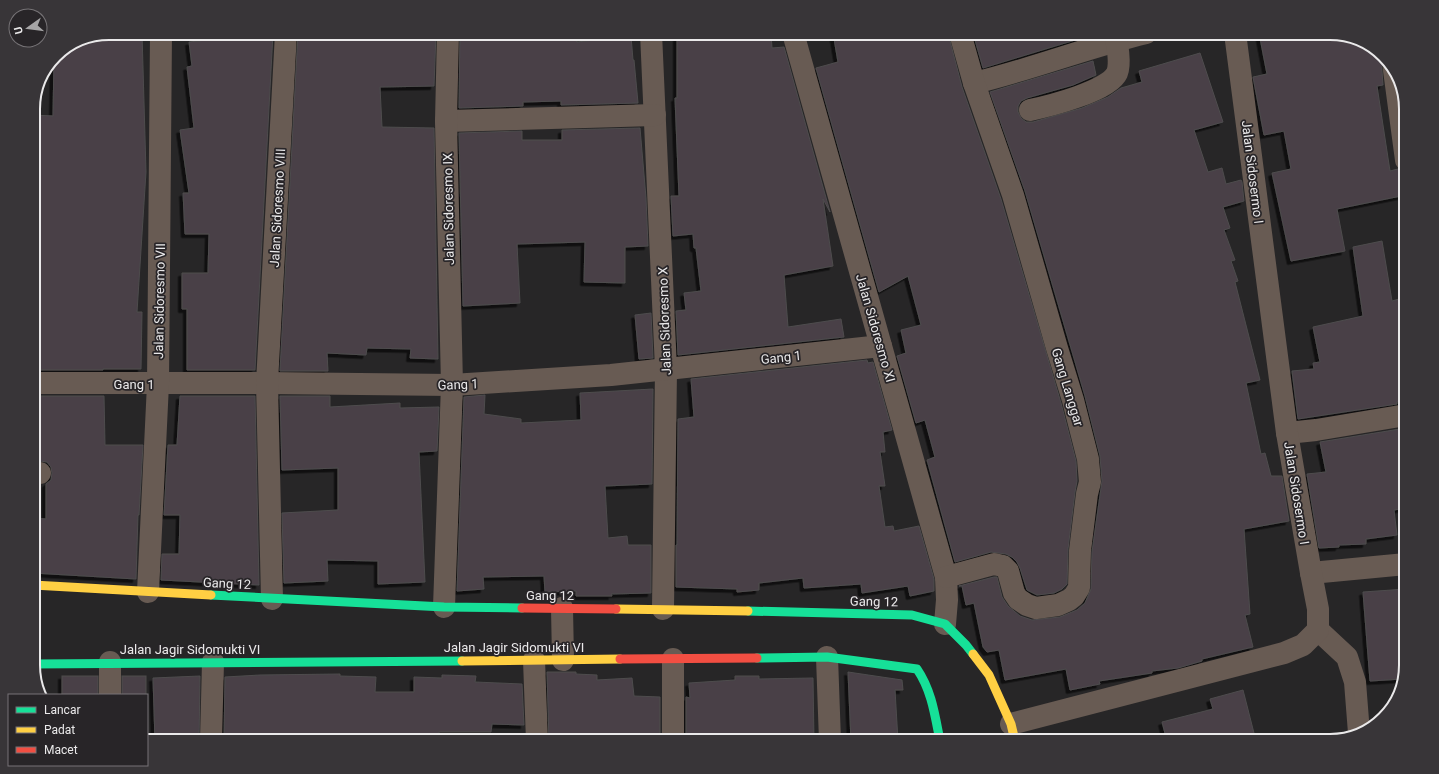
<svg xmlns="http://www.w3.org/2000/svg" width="1439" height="774" font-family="Roboto,sans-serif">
<defs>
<filter id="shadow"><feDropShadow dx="-3.5" dy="3.5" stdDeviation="0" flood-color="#0009"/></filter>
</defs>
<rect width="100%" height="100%" fill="#272627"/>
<g fill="#484047" stroke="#4e4c4d" filter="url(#shadow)">
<path d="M114,33H142L146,172L137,312H142L141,369H103V370H33V115L53,116L54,60L56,55L80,39L114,37Z"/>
<path d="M244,33H273L255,370H187V309H182V273H208L209,234H185L183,193H189L180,130L194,128L187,67L192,66L189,42L244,36Z"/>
<path d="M298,33H436L434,86L380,87L382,127L434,128L438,359L410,358L411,349L367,348L366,355L327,353L328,371H280Z"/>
<path d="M460,33H577V42L631,36L633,60H634L638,103L561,105V101L523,102V106L459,108Z"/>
<path d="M718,33H771L772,48L784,47L830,212L823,199L833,266L784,275L788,327L841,319L844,337L678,355L676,311L686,310L684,293L701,291L696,248H694L693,234L673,236L671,196H679L675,98H677V36Z"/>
<path d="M833,33H948L962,87L1001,199L1061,403L1076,461L1077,481L1075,492L1068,549L1067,584L1062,589L1054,593L1037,595L1027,590L1020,568L1017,562L1012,557L1006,554L991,552L955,562L927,460L935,457L925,420L916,423L897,356L906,353L901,330L921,325L908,276L879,292L816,68L838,62Z"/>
<path d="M973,33H1084L1085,37L983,68Z"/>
<path d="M1259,33H1330L1364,41L1386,61L1382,66V71L1383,85L1377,86L1390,171L1398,169L1402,172L1406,195L1337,209L1345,251L1291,261L1272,173L1291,169L1284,131L1264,135L1253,77L1267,74Z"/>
<path d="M1200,53L1223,122L1194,130L1208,172L1222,168L1226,184L1241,180L1242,182L1244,201L1223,207L1230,228L1224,230L1235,260L1231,261L1238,281L1235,282L1260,380L1246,383L1261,454L1265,453L1271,476H1282L1289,521L1244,529L1250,614L1245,615L1253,647L1202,659V661L1178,668L1152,671V673L1099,681L1100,684L1070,690L1066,669L1005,680L999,650L987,652L983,647L974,603L966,605L962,586H959L994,577H997L1002,597L1008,606L1020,616L1032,620L1060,617L1077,610L1085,603L1091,589L1092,552L1102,481L1100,456L1085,396L1025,191L990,92L1093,61L1096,75L1073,85L1027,98L1021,101L1018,106V112L1021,118L1026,122H1033L1082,108L1108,97L1121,88L1142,82L1139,71Z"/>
<path d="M640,128L646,198L648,246L625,247V283L584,282L585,242L517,244L520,303L463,306L459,133L522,131V140H562V130Z"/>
<path d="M1382,241L1392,301L1406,297V400L1397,402V404L1298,419L1292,371L1314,369L1313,363L1320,362L1313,327L1363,316L1353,247Z"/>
<path d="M651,313L653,358L639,359L635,315Z"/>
<path d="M867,360L868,363L873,362L892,430L883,432L885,452H880L885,486H879L885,527L893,526L894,531L919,526L934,579V591L910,596L908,586L862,593L861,584L804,588L803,578L759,583V590L737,592V589L676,587V545H677L678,419L694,417L691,379Z"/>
<path d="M653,389L652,484L605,486L608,538L627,536L628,545H651V593L611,594L612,596H576V591L545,592L544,576L483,577L484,589L457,591L464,397L485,395L484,414L521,419V423L581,420L580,393Z"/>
<path d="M33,396H104L105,445H143L139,515H138L136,579L33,573V518L46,519V484L51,480L52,473L51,467L47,462L33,460Z"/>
<path d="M180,396H255L259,585L161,580L162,554H179L180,515H164L168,445H177Z"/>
<path d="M280,396H330V407L400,403V408L439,407L437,451L419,452L425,582L378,584V561L327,560L328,581L284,583L282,513L338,510V468L282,470Z"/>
<path d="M1400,429L1404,467H1406V508L1394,510L1397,535L1366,539V544L1339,545V547L1319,548L1307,474L1326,472L1320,442Z"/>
<path d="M1406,589V665L1403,679L1370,681L1363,592Z"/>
<path d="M547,672H576V674L597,675V680L632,678L634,696L660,697V741H549Z"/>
<path d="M848,672L902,680L903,690H895L898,741H851Z"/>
<path d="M340,674V676L376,677L375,692H414V677L442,678V675L476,676L475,682L522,684L524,725L492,724L491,732H439L438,741H224L225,677L260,675Z"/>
<rect x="62" y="676" width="36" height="19"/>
<rect x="122" y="676" width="24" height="19"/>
<path d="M200,676L199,741H155L153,678Z"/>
<path d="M735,676H759V679L813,678L814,741H686V697L690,698L689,683L735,680Z"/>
<path d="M1243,690L1256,741H1167L1162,722L1213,709L1210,699Z"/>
</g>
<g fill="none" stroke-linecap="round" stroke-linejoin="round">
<g stroke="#685b53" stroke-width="22">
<path d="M651,33L666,369L663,609"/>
<path d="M793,33L946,577L947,600L945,624"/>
<path d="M1394,70L1406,160"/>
<path d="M974,83C1033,69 1088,47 1146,33"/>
<path d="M1030,110C1049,106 1109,91 1117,73C1121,63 1117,43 1115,33"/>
<path d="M446,121L655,115"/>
<path d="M33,383H267L452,385L611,375L881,346"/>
<path d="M1287,433L1316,430L1406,415"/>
<path d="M33,473H40"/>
<path d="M1311,573L1406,564"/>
<path d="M946,577L994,564L1003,566L1008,571L1014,593L1018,599L1027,605L1036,608L1058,605L1069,600L1074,596L1079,588L1080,551L1087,494L1090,482L1088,459L1073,400L1057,348L1013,195L974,83L960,33"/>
<path d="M148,592L158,384L161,33"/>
<path d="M272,599L267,383L286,33"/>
<path d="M444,607L452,385L446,121L448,33"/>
<path d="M562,608L563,660"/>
<path d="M1318,630L1347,657L1355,682L1359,733"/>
<path d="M827,657L830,741"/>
<path d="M534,660L537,741"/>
<path d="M110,662V695"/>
<path d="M1011,724L1284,653L1303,645L1318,630V609L1311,573L1287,433L1235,33"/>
<path d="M211,741L213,662"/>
<path d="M673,741V659"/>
</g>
<g stroke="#16e098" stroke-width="9">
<path d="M211,595L444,607L522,608"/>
<path d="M748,611L912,615L945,624L966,645L973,654"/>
<path d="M757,658L827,657L917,669C932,691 935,716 940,741"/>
<path d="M33,664L462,661"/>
</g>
<g stroke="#ffcf43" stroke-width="9">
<path d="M33,585L211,595"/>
<path d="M616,609L748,611"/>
<path d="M973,654L989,675L1011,724L1015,741"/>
<path d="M462,661L620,659"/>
</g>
<g stroke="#f24e42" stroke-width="9">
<path d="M522,608L616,609"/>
<path d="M620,659L757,658"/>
</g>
</g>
<g text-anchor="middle" stroke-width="3.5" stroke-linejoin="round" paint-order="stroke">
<g font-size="13" fill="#eae9ea" stroke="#282528">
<text transform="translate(1253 172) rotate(83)" y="5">Jalan Sidosermo I</text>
<text transform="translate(277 208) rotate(-87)" y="5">Jalan Sidoresmo VIII</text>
<text transform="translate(448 209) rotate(-91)" y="5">Jalan Sidoresmo IX</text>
<text transform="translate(159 301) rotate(-89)" y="5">Jalan Sidoresmo VII</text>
<text transform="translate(664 321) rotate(-92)" y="5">Jalan Sidoresmo X</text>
<text transform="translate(876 328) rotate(74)" y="5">Jalan Sidoresmo XI</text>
<text transform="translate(781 357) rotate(-6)" y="5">Gang 1</text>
<text x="134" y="389">Gang 1</text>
<text transform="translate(458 384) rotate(-2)" y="5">Gang 1</text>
<text transform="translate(1068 387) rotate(73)" y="5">Gang Langgar</text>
<text transform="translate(1297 493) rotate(81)" y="5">Jalan Sidosermo I</text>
<text transform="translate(227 583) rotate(3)" y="5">Gang 12</text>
<text x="550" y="600">Gang 12</text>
<text transform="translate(874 601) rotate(1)" y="5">Gang 12</text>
<text x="514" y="652">Jalan Jagir Sidomukti VI</text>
<text x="190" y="654">Jalan Jagir Sidomukti VI</text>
</g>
</g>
<path d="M0 0H1439V774H0ZM109 40H1330A69 69 0 0 1 1399 109V665A69 69 0 0 1 1330 734H109A69 69 0 0 1 40 665V109A69 69 0 0 1 109 40Z" fill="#383538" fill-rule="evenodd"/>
<path fill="none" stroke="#eae9ea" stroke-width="2" d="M109 40H1330A69 69 0 0 1 1399 109V665A69 69 0 0 1 1330 734H109A69 69 0 0 1 40 665V109A69 69 0 0 1 109 40Z"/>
<rect x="8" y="694" width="140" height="72" fill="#282528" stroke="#767376"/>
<rect x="16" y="707" width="20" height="6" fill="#16e098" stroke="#767376"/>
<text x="44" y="714" font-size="12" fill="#eae9ea">Lancar</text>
<rect x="16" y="727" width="20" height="6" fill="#ffcf43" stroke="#767376"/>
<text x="44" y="734" font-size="12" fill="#eae9ea">Padat</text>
<rect x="16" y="747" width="20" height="6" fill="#f24e42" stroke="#767376"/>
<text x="44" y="754" font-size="12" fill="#eae9ea">Macet</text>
<g transform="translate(28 28) rotate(256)"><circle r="19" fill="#282528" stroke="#767376"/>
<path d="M0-3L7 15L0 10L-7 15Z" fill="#a6a5a6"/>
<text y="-6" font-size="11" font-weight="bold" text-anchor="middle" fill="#eae9ea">U</text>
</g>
</svg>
